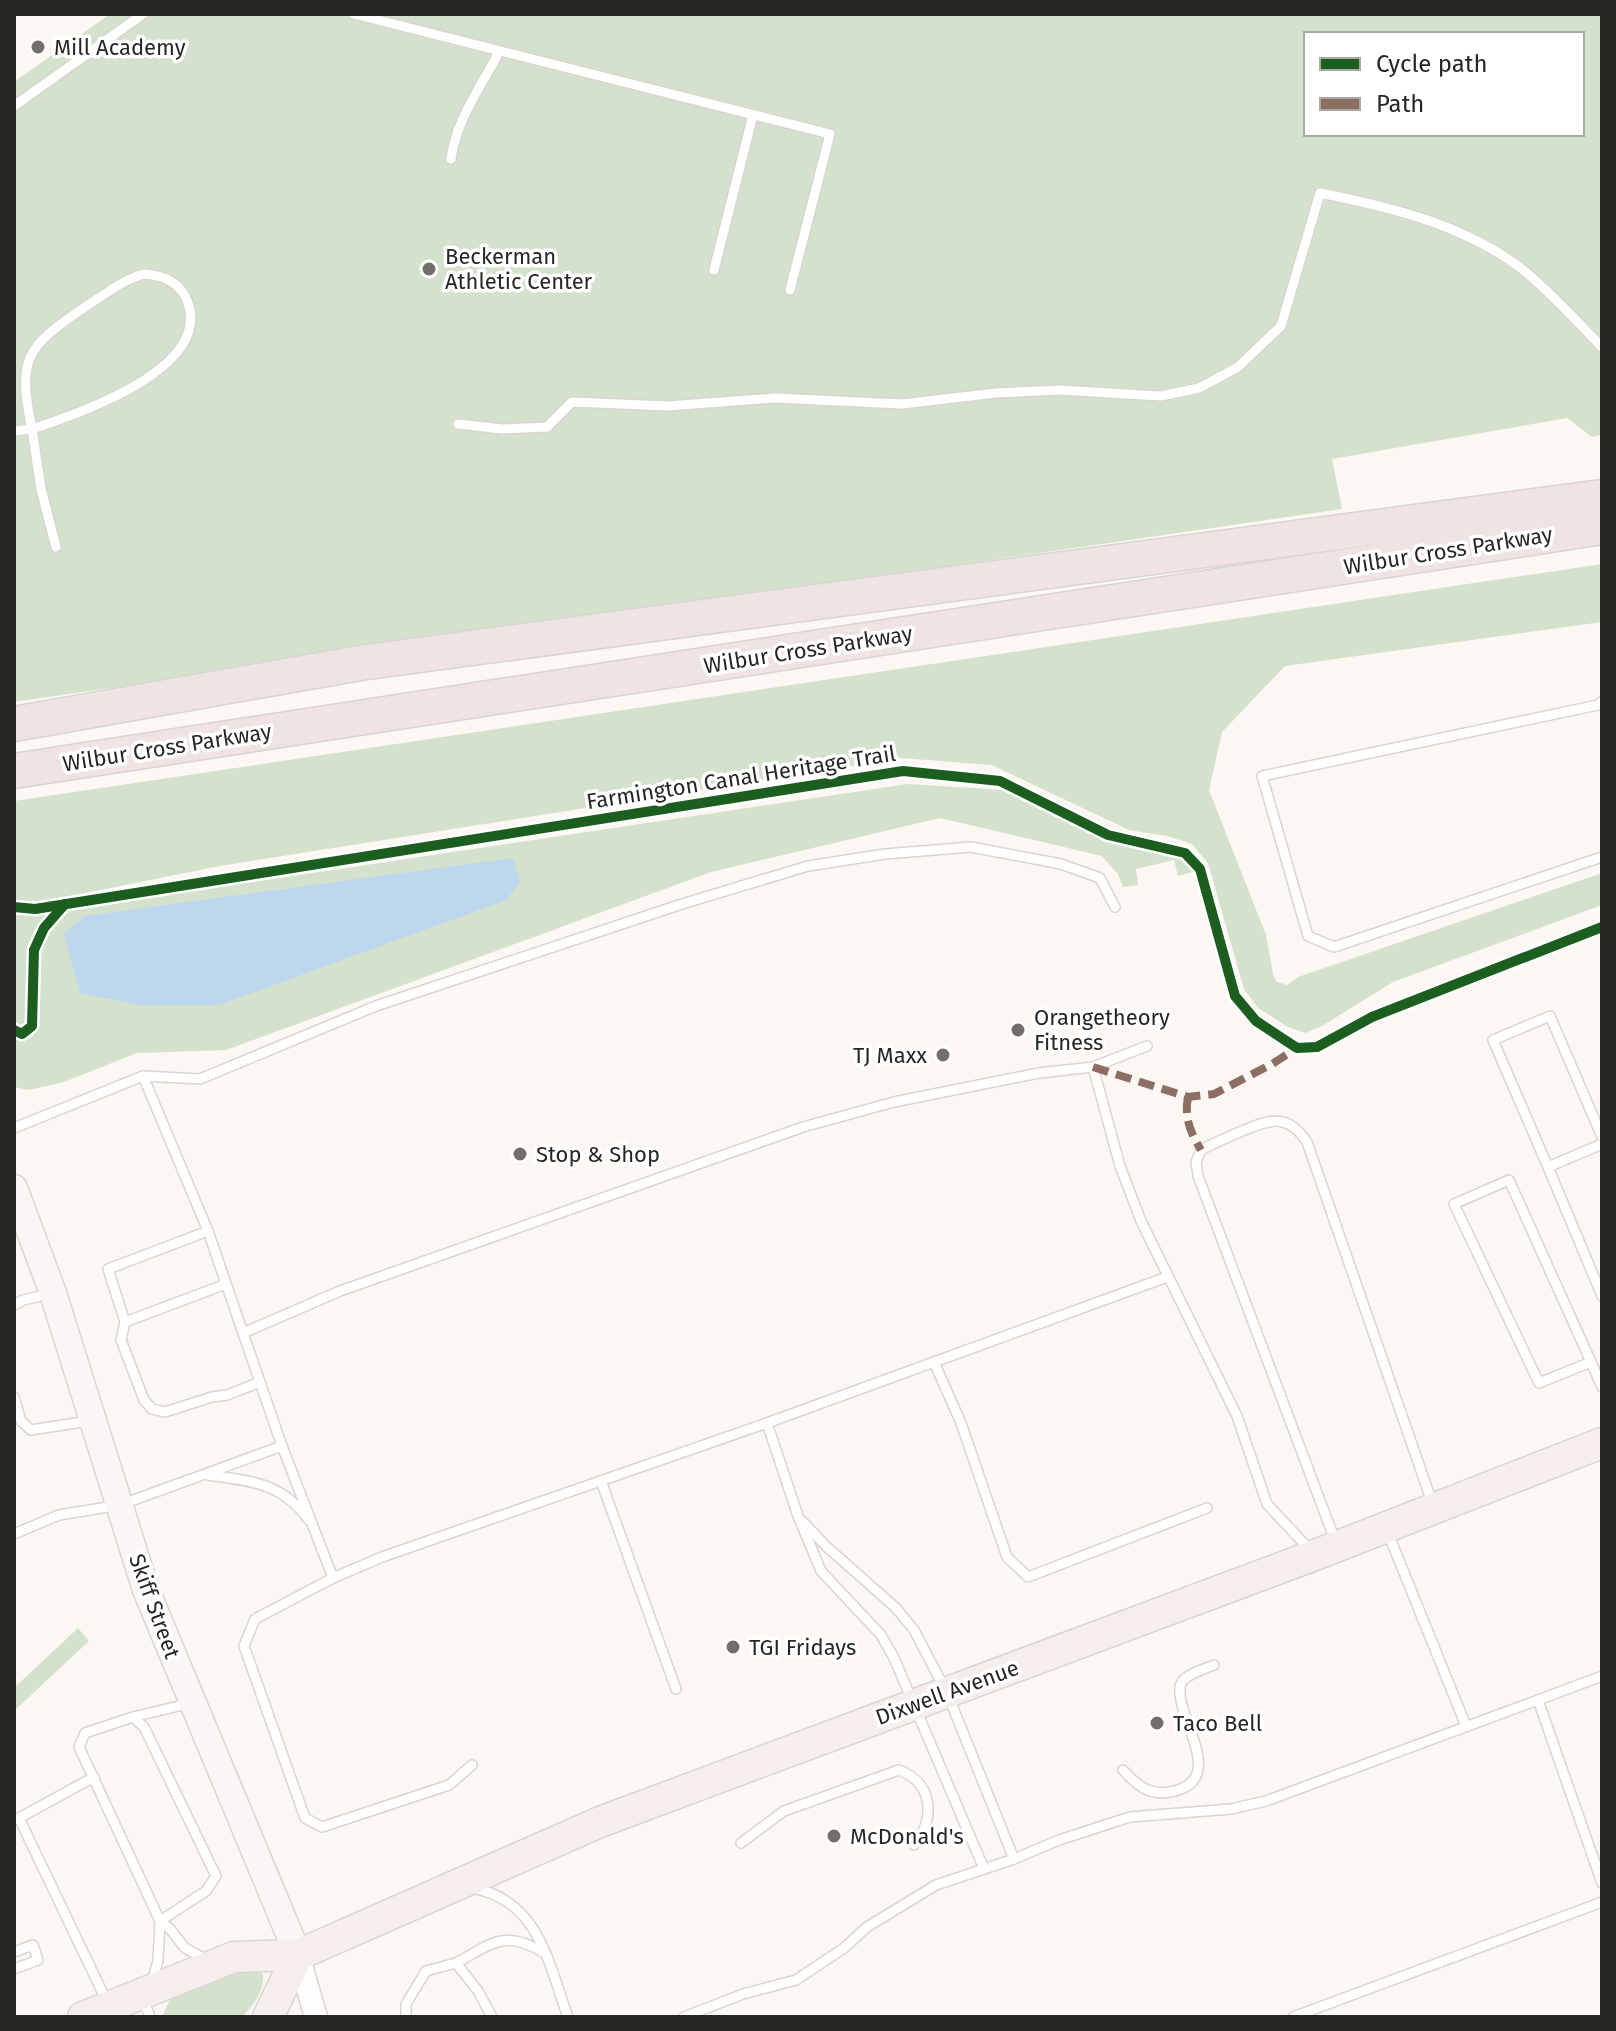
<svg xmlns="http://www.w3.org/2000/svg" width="1616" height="2031" font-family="'Fira Sans',sans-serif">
<rect width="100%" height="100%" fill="#fcf7f2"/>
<g fill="#d4e1cc" fill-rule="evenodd">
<path d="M110,14H1602V435L1592,437L1567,418L1332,459L1342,509L14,702V82ZM1306,34H1582V134H1306Z"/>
<path d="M1602,564V622L1285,666L1222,732L1209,790L1266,935L1273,974L1277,982L1287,985L1298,977L1602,873V905L1393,982L1322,1026L1305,1033L1288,1027L1258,1008L1244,989L1208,863L1192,844L1167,836L1129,830L992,765L901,758L220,866L40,902L14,900V801Z"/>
<path d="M908,784L1003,790L1099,837L1131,847L1175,855L1187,861L1193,872L1178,876L1174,860L1136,869L1138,885L1123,887L1118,874L1102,856L940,818L711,872L226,1050L137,1053L64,1082L29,1090L14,1087V1036L27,1039L33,1036L36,1030C42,990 26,931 72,909Z"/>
<path d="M14,914H47C13,947 39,993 25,1028L14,1021Z"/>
<path d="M78,1628L89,1641L14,1711V1688Z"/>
<path d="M251,1968L263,1974C265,1990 253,2006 242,2017H162L171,1997Z"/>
</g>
<path fill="#bdd7ef" d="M513,858L520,882L506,900L219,1005H140L80,993L64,934L85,916Z"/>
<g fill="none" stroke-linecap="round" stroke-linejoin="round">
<g stroke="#d9d5d1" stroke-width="12">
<g id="service">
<path d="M354,14L830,134L790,290"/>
<path d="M14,106L143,14"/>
<path d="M451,159C456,120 481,87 499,52"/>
<path d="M714,270L753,115"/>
<path d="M144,274C164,275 181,283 188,303C211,369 78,414 32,429C17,358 26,347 85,307C104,295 122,280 144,274Z"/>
<path d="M458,424L502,429L547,427L572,402L668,406L775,398L902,404L996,393L1060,390L1161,396L1199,388L1238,367L1281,326L1320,193C1390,207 1463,224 1522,269C1550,291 1576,321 1602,347"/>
<path d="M14,431L32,429L41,489L56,547"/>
<path d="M1602,701L1598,705L1262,776L1308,936L1334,947L1602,857"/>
<path d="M1093,1067L1147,1046"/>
<path d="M143,1076L200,1079L376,1006L682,904L808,866L885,854L971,847L1061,864L1100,878L1115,907"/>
<path d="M14,1128L143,1076L208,1231L243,1333"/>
<path d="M1602,1144L1548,1167L1602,1296"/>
<path d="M1548,1167L1493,1040L1550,1016L1602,1137"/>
<path d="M208,1231L108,1269L125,1322L121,1340L144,1400L152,1409L165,1412L212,1397L227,1395L260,1382"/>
<path d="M14,1305L23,1300L50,1294"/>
<path d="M125,1322L226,1284"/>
<path d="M934,1362L961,1423L1007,1557L1028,1577L1207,1508"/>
<path d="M1591,1362L1539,1383L1454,1204L1509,1180L1591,1362L1602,1387"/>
<path d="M14,1397L21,1421L31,1430L89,1421"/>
<path d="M767,1423L798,1516L821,1571L881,1635L894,1658L984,1869"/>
<path d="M208,1475C250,1481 281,1482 308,1519"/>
<path d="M601,1481L676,1689"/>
<path d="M803,1522L827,1547L896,1608L914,1630L947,1693L1014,1859"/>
<path d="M1388,1533L1466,1726"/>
<path d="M14,1534L59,1515L120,1505L282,1446"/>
<path d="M1336,1543L1198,1176L1196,1162L1201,1150C1214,1143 1228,1137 1242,1131C1270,1120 1287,1112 1307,1142L1433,1505"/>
<path d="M333,1578L282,1446L243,1333L340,1291L803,1127L894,1102L1039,1073L1093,1067L1120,1166L1141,1221L1237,1416L1267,1504L1312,1552"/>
<path d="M1538,1700L1602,1676"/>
<path d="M133,1717L144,1727L216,1876L206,1891L160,1921L79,1747L85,1733L133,1717L191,1703"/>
<path d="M472,1765L449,1785L322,1827L305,1818L244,1646L255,1619L333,1578L382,1557L767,1423L1167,1277"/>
<path d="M1123,1770C1136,1784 1148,1796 1170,1792C1230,1781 1176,1720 1180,1687C1181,1675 1205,1669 1214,1665"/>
<path d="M94,1777L19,1818L107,2002"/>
<path d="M741,1843L784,1811L899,1770C933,1783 936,1818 914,1845"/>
<path d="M473,1888C539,1901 548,1962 568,2017"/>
<path d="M160,1921L170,1929L185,1948L208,1961"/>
<path d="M14,1952L33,1945L38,1960L14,1969"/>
<path d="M456,1963C493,1943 504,1929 545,1953"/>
<path d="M151,1984L158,1961L160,1921"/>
<path d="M142,1997L150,2017"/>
<path d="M406,2017V2004L426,1971L456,1963L478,1991L492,2017"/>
<path d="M684,2017L743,1994L796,1980L844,1948L867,1927L936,1885L1014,1859L1059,1840L1130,1817L1231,1809L1266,1801L1538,1700L1602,1883"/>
<path d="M1293,2017L1602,1902"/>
</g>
</g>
<g stroke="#d9d5d1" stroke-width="25">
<path id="tertiary" d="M298,1955L316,2017"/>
</g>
<g stroke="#d9d5d1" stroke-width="29">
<path id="secondary" d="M14,1188L53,1293L146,1590L298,1955"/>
</g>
<g stroke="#d7d5d2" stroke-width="33">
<g id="primary">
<path d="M83,2017L234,1957L298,1955L600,1822L1315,1555L1602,1443"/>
<path d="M268,2017L298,1955"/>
</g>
</g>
<g stroke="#d7d5d2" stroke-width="37">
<g id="motorway">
<path d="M14,724L360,663L1602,497"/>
<path d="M14,771L1602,527"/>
</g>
</g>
<use href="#service" stroke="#fffefd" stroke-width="9"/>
<use href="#tertiary" stroke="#fffefd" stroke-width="22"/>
<use href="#secondary" stroke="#faf6f5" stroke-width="26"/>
<use href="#primary" stroke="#f6eeed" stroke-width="30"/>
<use href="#motorway" stroke="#f0e3e3" stroke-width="34"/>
<g stroke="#8d6e63" stroke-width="8" stroke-dasharray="16 8" stroke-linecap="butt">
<path d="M1093,1067L1188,1097L1214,1094L1272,1064L1297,1048"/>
<path d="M1188,1097C1184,1117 1190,1132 1201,1150"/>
</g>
<g stroke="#fff" stroke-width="15">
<g id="cycleway">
<path d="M14,907L35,909L903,771L1000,781L1108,835L1185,853L1200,869L1235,996L1256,1021L1297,1048L1317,1047L1372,1017L1602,927"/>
<path d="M14,1030L22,1034L32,1026L34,950L44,928L65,904"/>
</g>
</g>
<use href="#cycleway" stroke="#1b5e20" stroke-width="10"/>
</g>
<g fill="#726f6b" stroke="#fff" stroke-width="3">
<circle cx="38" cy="47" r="8"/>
<circle cx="429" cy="269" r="8"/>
<circle cx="1018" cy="1030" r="8"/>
<circle cx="943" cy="1055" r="8"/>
<circle cx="520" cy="1154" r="8"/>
<circle cx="733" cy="1647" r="8"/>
<circle cx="1157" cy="1723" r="8"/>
<circle cx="834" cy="1836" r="8"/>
</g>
<g text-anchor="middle" stroke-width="7" stroke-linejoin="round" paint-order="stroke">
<g font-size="22" fill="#282623" stroke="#fff" text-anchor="start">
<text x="54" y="55">Mill Academy</text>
<text x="445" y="264">Beckerman<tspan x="445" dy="25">Athletic Center</tspan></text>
<text x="1034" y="1025">Orangetheory<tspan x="1034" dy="25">Fitness</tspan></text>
<text x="927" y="1063" text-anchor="end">TJ Maxx</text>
<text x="536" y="1162">Stop &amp; Shop</text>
<text x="749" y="1655">TGI Fridays</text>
<text x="1173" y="1731">Taco Bell</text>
<text x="850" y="1844">McDonald's</text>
</g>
<g font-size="22" fill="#282623" stroke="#fff">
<text transform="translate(1448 550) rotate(-9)" y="8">Wilbur Cross Parkway</text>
<text transform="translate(808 649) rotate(-9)" y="8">Wilbur Cross Parkway</text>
<text transform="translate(167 747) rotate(-9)" y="8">Wilbur Cross Parkway</text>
<text transform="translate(741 777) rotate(-9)" y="8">Farmington Canal Heritage Trail</text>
<text transform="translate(155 1606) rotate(70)" y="8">Skiff Street</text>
<text transform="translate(947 1692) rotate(-20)" y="8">Dixwell Avenue</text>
</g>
</g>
<rect width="1616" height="2031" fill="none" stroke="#282623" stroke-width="32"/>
<rect x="1304" y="32" width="280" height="104" fill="#ffffff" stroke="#a9a8a7" stroke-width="2"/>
<rect x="1320" y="58" width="40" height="12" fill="#1b5e20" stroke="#a9a8a7" stroke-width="2"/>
<text x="1376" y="72" font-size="24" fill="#282623">Cycle path</text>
<rect x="1320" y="98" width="40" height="12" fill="#8d6e63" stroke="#a9a8a7" stroke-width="2"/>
<text x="1376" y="112" font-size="24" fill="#282623">Path</text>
</svg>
